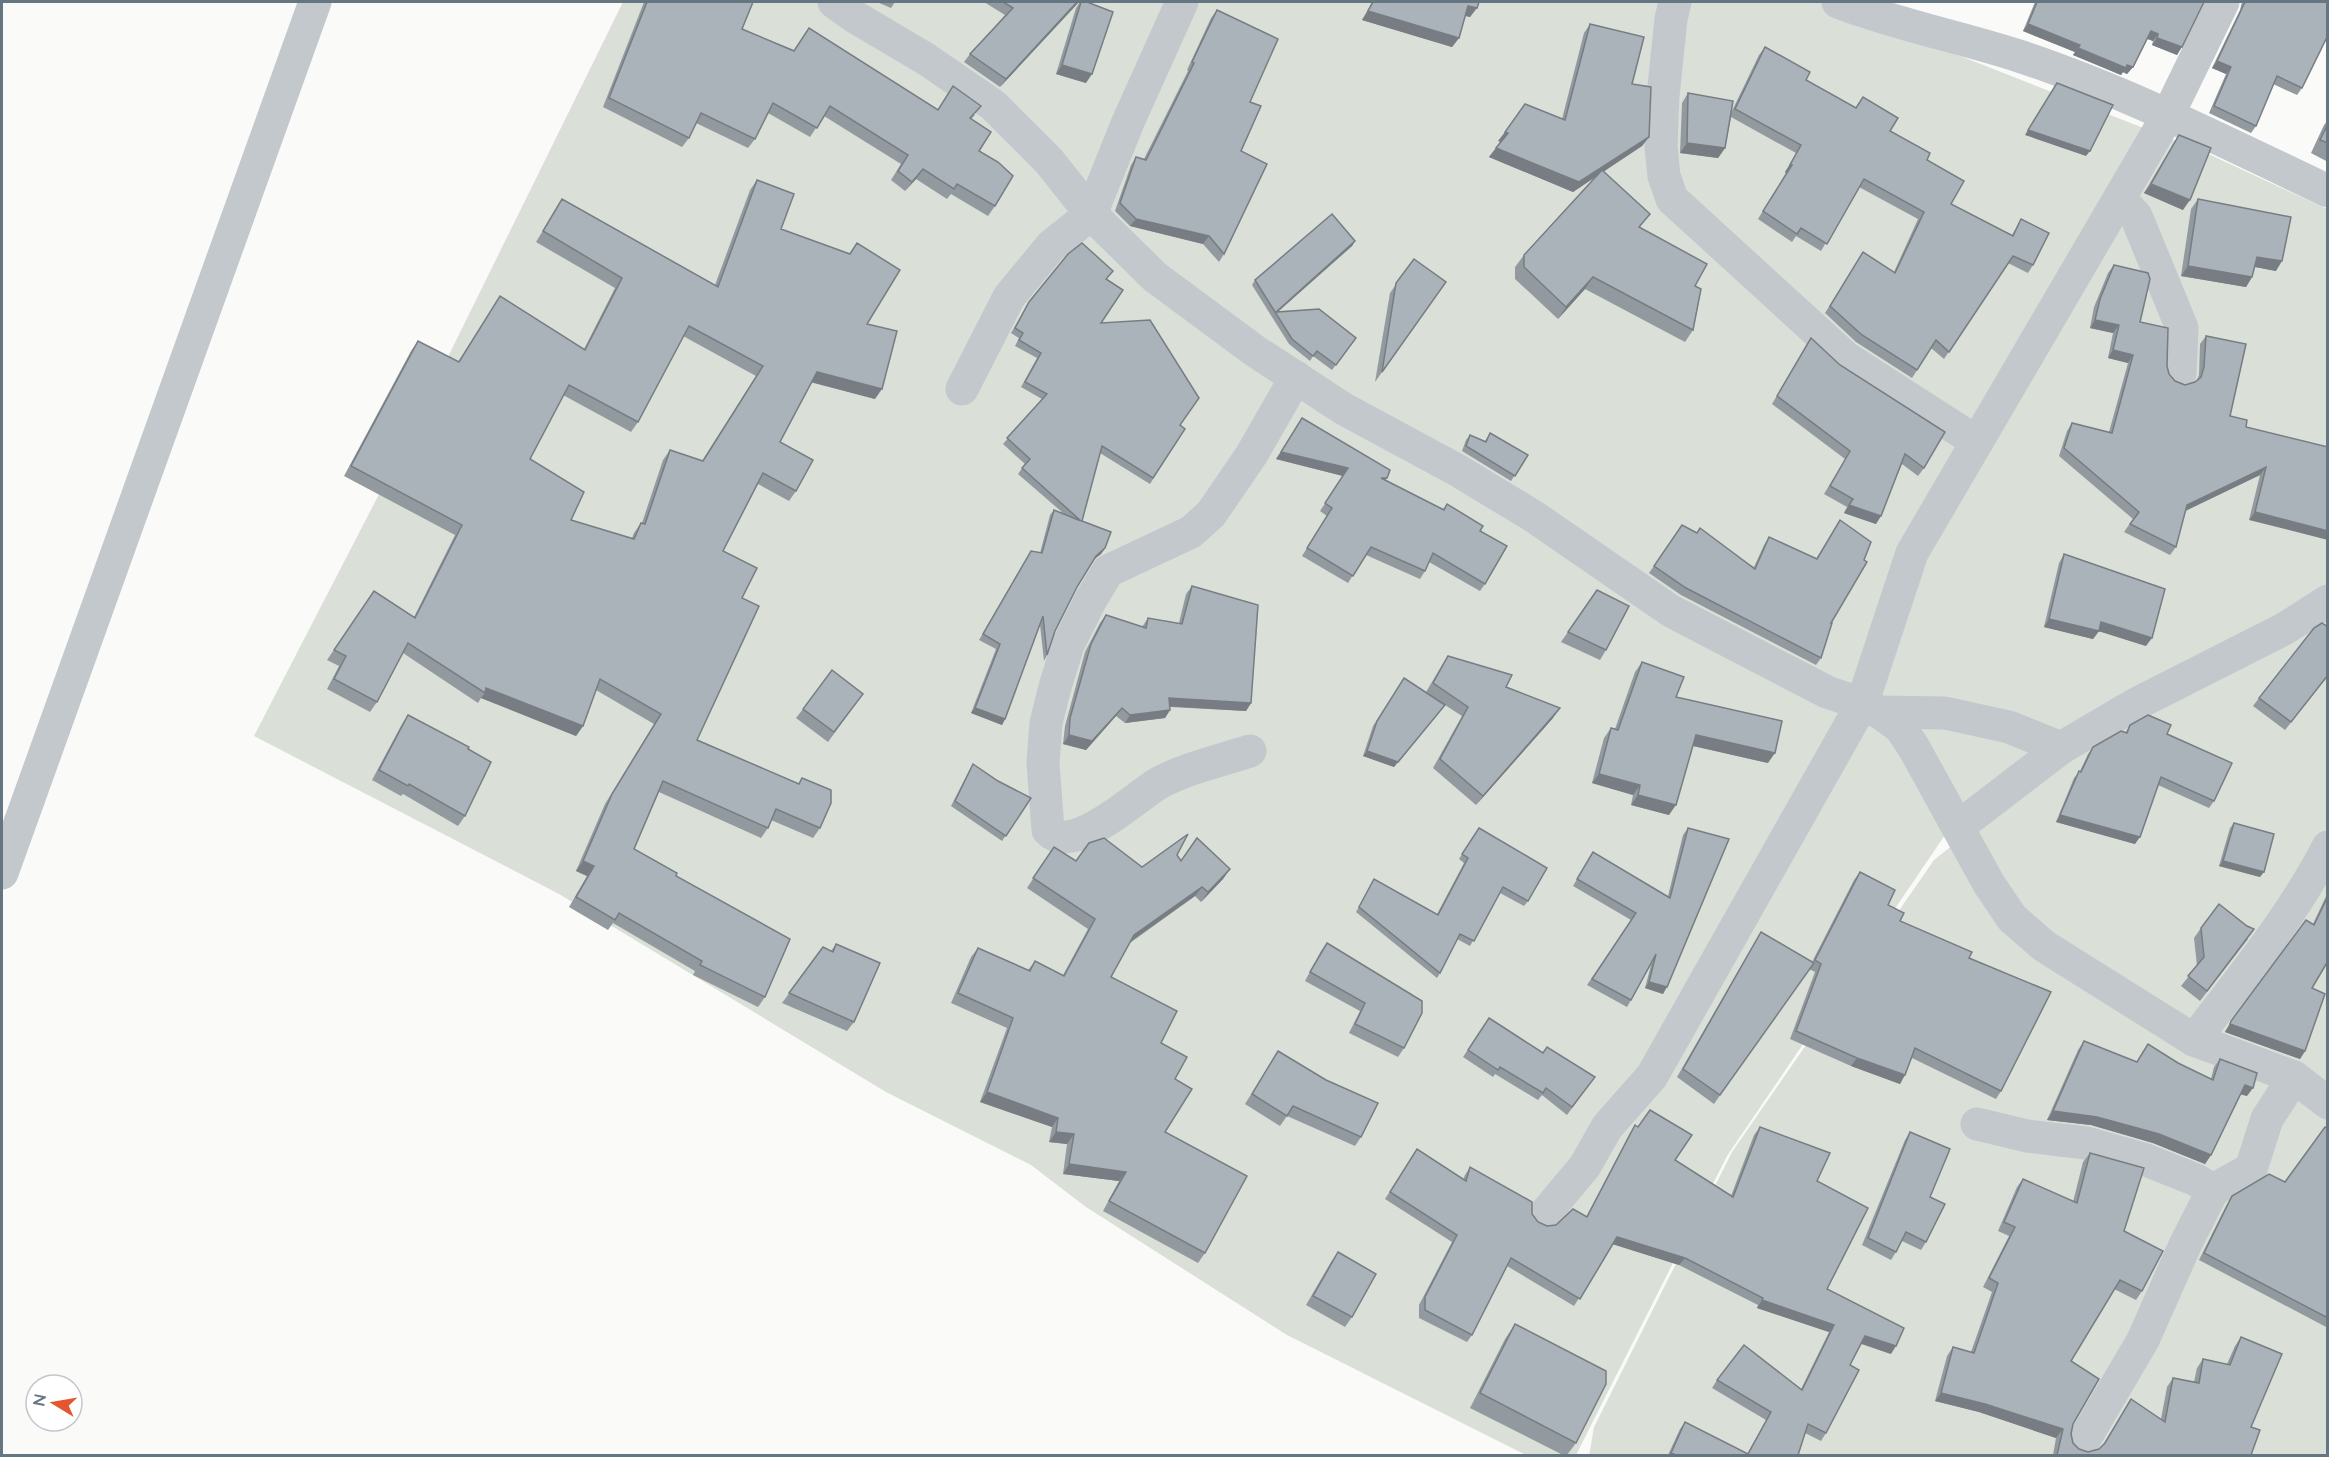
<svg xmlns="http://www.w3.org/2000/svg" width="2329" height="1457" font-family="Lato,sans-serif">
<rect width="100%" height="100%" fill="#fafaf8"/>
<g fill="#dadfd7">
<path d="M623,2H1823L2202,151L2327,209V589L1945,835L1727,1156L1576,1455H1526L1287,1335L1086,1207L1031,1165L886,1092L559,894L254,736L406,442Z"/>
<path d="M2327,612V1455L1589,1456L1594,1427L1732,1152L1934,860L2053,765Z"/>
</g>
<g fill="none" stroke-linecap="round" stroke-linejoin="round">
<g stroke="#c3c8cc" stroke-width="33">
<path d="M834,2L855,17L926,59L993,105L1049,161L1091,214L1155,277L1255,351L1344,409L1457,470L1533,516L1671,611L1827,692L1862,704L1879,712L1900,727L1914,748L1989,884L2012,918L2044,946L2194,1040L2294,1077L2328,1103"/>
<path d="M1675,2L1671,19L1663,96L1661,147L1664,176L1672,199L1845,357L1977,442"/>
<path d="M1838,2C1898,25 1961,37 2022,57C2127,92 2227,143 2328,191"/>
<path d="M2120,199L2136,216L2182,328L2180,374"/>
<path d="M962,389L1009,297L1051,246L1091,214L1128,122L1182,2"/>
<path d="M1879,712L1945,713L2009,727L2061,748"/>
<path d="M1250,751C1222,760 1184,769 1159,783C1136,796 1074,857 1048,830L1043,763L1046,723L1055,687L1068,645L1090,601L1108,571L1191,532L1211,514L1252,454L1296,377"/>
<path d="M1958,827L2061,748L2136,704L2284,629L2328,601"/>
<path d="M2,873L315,2"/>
<path d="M2194,1040C2241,978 2292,917 2328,847"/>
<path d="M1977,1124L2027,1136L2086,1143L2146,1160L2196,1180L2213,1190"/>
<path d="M1544,1215L1585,1166L1607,1127L1652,1076L1862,704L1912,553L2168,115L2223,2"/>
<path d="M2083,1442L2143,1340L2186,1243L2213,1190L2251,1169L2267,1119L2294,1077"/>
</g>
</g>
<g fill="#929a9f" fill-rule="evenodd">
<path d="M644,2H753L742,29L794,50L809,28L937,110L975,115L971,119L979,151L995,206L988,216L951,194L947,199L916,179L905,191L891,180L901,164L824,116L810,137L768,113L755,139L748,148L696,123L689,138L682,147L603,107Z"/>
<path d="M877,2H895L891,8Z"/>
<path d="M984,2H1079L1000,87L964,62L970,54L1005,15Z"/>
<path d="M1080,2H1087L1086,83L1056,74L1076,8Z"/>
<path d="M1372,2H1479L1470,17L1465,16L1459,38L1452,47L1362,20Z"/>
<path d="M2035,2H2204L2177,55L2152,45L2153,41L2147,39L2133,67L2127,74L2123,72L2121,75L2073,55L2075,52L2023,31Z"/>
<path d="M2242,2H2328L2302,88L2297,95L2273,84L2256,126L2251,133L2209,113L2226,74L2212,68L2240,10Z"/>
<path d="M1217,10L1250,102L1241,151L1224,254L1219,262L1203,244L1130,226L1115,211L1131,165L1136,157L1144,159L1188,71L1187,70L1211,18Z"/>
<path d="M1590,24L1632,84L1649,137L1642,146L1604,171L1641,228L1695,286L1693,330L1685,342L1585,289L1558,319L1515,279V267L1524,255L1595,177L1573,192L1489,157L1501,142L1498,141L1562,119L1584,33Z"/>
<path d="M1765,47L1806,80L1890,131L1927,160L1951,204L2012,235L2021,219L2033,265L2028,273L2008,263L1944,359L1931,348L1912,378L1856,342L1825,313L1863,252L1894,272L1918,219L1859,187L1821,251L1796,236L1792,242L1758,219L1786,173L1785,172L1796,153L1731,117L1725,148L1718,158L1680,153L1682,103L1688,93L1731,113L1759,55Z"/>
<path d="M2328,120V162L2311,153L2324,125Z"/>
<path d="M2179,135L2183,210L2144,193L2173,144Z"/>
<path d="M757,180L781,229L849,254L857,243L867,324L875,399L812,382L780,442L796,491L789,501L758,484L723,551L742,598L697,740L798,784L802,778L820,828L813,838L771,820L768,828L761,838L659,792L634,849L676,876L765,997L758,1007L693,975L695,971L613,923L608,930L569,907L587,876L576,871L605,804L654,724L596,690L583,726L576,736L481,698L478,703L403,653L377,702L370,712L327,689L339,666L327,660L374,591L414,617L455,535L344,476L411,351L418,341L458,362L500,296L584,349L615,288L536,242L562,199L715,285L750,190ZM683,336L756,376L702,461L670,450L663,460L642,523H641L634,533L632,538L571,520L530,459L563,395L631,432L638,422Z"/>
<path d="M2198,199L2276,271L2255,267L2252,277L2246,287L2181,276L2191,209Z"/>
<path d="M1355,241L1352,246L1278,312L1356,338L1332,370L1313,356L1310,361L1289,344L1252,285L1255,280Z"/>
<path d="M1414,259L1446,282L1375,382L1390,293Z"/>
<path d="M2114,265L2140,322L2167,366L2169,374L2175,381L2185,385L2195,382L2197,380L2199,375L2200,344L2206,336L2230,416L2246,427L2328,447L2249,520L2260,475L2185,511L2176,547L2170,555L2124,532L2133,519L2059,456L2067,431L2072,423L2109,432L2128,363L2108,358L2113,333L2090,328L2094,307L2108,273Z"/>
<path d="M1109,276L1107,279L1101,323L1180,425L1185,429L1150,484L1100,453L1082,521L1105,548L1101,554L1093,560L1077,587L1055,631L1047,655L1044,661L1040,625L1005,719L1002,725L971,713L996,649L979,640L1031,551L1040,553L1050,515L1054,510L1063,513L1018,474L1025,464L1003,444L1042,399L1021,387L1037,358L1015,346L1019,338L1011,333L1029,302Z"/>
<path d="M1811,338L1924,468L1918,476L1902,464L1876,524L1844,513L1847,507L1824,494L1845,459L1772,404Z"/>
<path d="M1302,418L1387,478L1386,480L1443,509L1447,504L1480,531L1485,584L1480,591L1429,562L1425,571L1420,579L1366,555L1348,583L1302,556L1327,516L1320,511L1343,476L1276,459Z"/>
<path d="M1490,433L1528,455L1511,481L1462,451L1466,440L1470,435L1485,441Z"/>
<path d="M1840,520L1831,623L1821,658L1816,665L1681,595L1649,573L1682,525L1754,567L1764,545L1769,537L1816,559Z"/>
<path d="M2064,554L2146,646L2099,631L2093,639L2044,627L2059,563Z"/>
<path d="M1192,586L1251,703L1246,711L1170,707V710L1165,718L1125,723L1116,716L1086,750L1063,744L1065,726L1085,652L1100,623L1106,615L1142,627L1148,618L1179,623L1186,594Z"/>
<path d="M1597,590L1606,650L1600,660L1561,642Z"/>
<path d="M2328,627V676L2285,730L2253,706L2259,698Z"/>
<path d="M1448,656L1506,687L1553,718L1476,805L1433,768L1462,716L1445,705L1394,767L1363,756L1373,726L1404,678L1426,692L1442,665Z"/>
<path d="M1642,662L1676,697L1768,763L1693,746L1669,815L1631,805L1633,795L1592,783L1604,738L1611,728L1615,729L1635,672Z"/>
<path d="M863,694L828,742L796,718L803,709Z"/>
<path d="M408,715L468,749L465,816L458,826L403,794L401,796L372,780L402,724Z"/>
<path d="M2130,725L2167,734L2214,801L2209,808L2158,785L2135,844L2056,822L2074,778L2080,771L2088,754L2093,747L2125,733Z"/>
<path d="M973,764L998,781L1031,798L1002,841L951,806L970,769Z"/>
<path d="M2234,823L2260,877L2219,866L2230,828Z"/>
<path d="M1479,828L1528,901L1524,906L1500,893L1470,946L1457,939L1440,973L1437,978L1356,912L1374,879L1437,914L1464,863L1459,859Z"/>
<path d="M1688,828L1663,994L1645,988L1651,965L1627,1007L1587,985L1631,920L1573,886L1593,852L1668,896L1683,835Z"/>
<path d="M1054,847L1076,861L1142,867L1177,855L1181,861L1230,869L1223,879L1201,902L1195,896L1130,943L1111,977L1161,1043L1175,1079L1165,1132L1205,1253L1198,1263L1103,1211L1119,1181L1063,1174L1067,1144L1049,1142L1052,1127L980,1102L1007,1028L951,1003L971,957L978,948L1028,970L1035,961L1063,975L1088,929L1027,888Z"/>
<path d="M1860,872L1888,905L1900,921L1969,958L2001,1091L1996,1099L1912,1058L1900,1084L1851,1066L1790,1039L1815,972L1809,969L1714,1104L1677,1077L1756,940L1761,932L1812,962L1854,880Z"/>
<path d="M2328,892V961L2312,988L2305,1051L2300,1059L2225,1032L2231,1021L2313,924Z"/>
<path d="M2201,928L2248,939L2200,1001L2181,986L2197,966L2194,938Z"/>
<path d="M1327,943L1404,1048L1398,1057L1349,1033L1360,1011L1305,981L1321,951Z"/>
<path d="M836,944L854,1022L847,1031L782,1003L823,947L831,951Z"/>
<path d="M1489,1018L1543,1053L1595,1077L1567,1115L1542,1095L1538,1100L1495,1074L1493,1077L1463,1057Z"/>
<path d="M2084,1041L2137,1062L2148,1044L2178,1063L2211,1079L2214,1067L2220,1059L2247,1096L2241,1094L2211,1155L2205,1164L2153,1143L2091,1125L2047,1120L2078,1050Z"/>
<path d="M1278,1051L1361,1137L1355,1146L1287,1116L1280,1126L1245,1104Z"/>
<path d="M1635,1125L1675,1160L1731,1196L1754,1135L1760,1127L1817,1181L1827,1289L1891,1354L1861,1344L1850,1365L1826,1433L1821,1441L1805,1433L1798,1455H1668L1680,1429L1685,1422L1747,1454L1766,1420L1712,1388L1717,1380L1801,1389L1829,1332L1757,1308L1758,1305L1679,1265L1613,1244L1574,1306L1507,1266L1472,1335L1467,1342L1419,1318V1305L1452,1242L1385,1199L1417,1149L1463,1180L1465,1175L1470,1167L1532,1214L1538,1222L1547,1226L1556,1225L1586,1217L1630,1133Z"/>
<path d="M2328,1129V1328L2199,1260L2227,1204L2232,1196L2285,1182Z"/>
<path d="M1910,1132L1930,1197L1926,1242L1921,1250L1902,1241L1896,1252L1891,1260L1862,1245L1905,1140Z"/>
<path d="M2090,1153L2124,1231L2142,1291L2136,1300L2114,1289L2071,1361L2073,1424L2071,1434L2073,1443L2079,1449L2088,1452L2099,1449L2103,1445L2131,1399L2161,1419L2167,1387L2173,1378L2194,1382L2197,1368L2203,1359L2227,1364L2235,1346L2241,1337L2251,1427V1455H2053L2056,1438L1979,1412L1935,1401L1947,1356L1953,1347L1971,1352L1992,1292L1983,1287L2009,1236L1998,1231L2017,1187L2023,1179L2073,1202L2083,1162Z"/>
<path d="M1338,1252L1352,1317L1345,1327L1306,1305L1331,1262Z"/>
<path d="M1515,1324L1576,1443L1567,1455H1563L1470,1408L1505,1339Z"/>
</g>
<g fill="#777d82">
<path d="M1077,2H1079L1000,87L1006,79Z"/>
<path d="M1468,6L1477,8L1470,17L1462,15Z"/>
<path d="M1368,11L1459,38L1452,47L1362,20Z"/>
<path d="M2028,24L2080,45L2075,52L2023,31Z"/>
<path d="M2151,31L2158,34L2153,41L2146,38Z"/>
<path d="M2157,38L2182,47L2177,55L2152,45Z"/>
<path d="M2078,48L2133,67L2127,74L2123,72L2121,75L2073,55Z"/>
<path d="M2217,61L2231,67L2226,74L2212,68Z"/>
<path d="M1062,65L1092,74L1086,83L1056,74Z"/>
<path d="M2028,130L2090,151L2086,156L2025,135Z"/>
<path d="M1505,132L1508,133L1502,142L1498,141Z"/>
<path d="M1649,137L1642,146L1573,192L1489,157L1496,148Z"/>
<path d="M1687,143L1725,148L1718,158L1680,153Z"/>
<path d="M1790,165H1792L1786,173L1785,172Z"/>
<path d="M923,169L916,179L905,191L912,182Z"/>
<path d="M2151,184L2190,200L2183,210L2144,193Z"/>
<path d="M1136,219L1209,236L1203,244L1130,226Z"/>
<path d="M1355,241L1352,246L1276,313V312Z"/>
<path d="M2257,257L2282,261L2276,271L2250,266Z"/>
<path d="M2188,266L2252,277L2246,287L2181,276Z"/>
<path d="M1593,277L1585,289L1558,319L1566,307Z"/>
<path d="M2095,320L2119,325L2113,333L2090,328Z"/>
<path d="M2113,350L2133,355L2128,363L2108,358Z"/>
<path d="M817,372L882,389L875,399L810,382Z"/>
<path d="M1281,452L1348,468L1343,476L1276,459Z"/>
<path d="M2266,467L2260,475L2181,513L2187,505Z"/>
<path d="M1849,505L1881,516L1876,524L1844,513Z"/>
<path d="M2255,512L2328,531V540L2249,520Z"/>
<path d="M1105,548L1101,554L1092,561L1096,556Z"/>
<path d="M2049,619L2099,631L2093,639L2044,627Z"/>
<path d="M2101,622L2152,638L2146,646L2095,630Z"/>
<path d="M486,688L583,726L576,736L481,698L485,693Z"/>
<path d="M1169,698L1251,703L1246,711L1163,706Z"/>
<path d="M1445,705L1394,767L1363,756L1367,751Z"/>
<path d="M975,708L1005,719L1002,725L971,713Z"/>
<path d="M1122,708L1116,716L1086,750L1063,744L1069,735Z"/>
<path d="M1560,708L1553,718L1476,805L1483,796Z"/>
<path d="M1170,710L1165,718L1125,723L1130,715Z"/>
<path d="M1696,735L1775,753L1768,763L1689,745Z"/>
<path d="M1599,774L1640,785L1633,795L1592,783Z"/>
<path d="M1638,795L1676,805L1669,815L1631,805Z"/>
<path d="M2060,815L2140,837L2135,844L2056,822Z"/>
<path d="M583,861L594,866L587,876L576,871Z"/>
<path d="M2223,861L2264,872L2260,877L2219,866Z"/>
<path d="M1230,869L1223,879L1201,902L1208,892Z"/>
<path d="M1202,887L1195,896L1127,944L1134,935Z"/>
<path d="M1649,982L1667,987L1663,994L1645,988Z"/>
<path d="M2230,1024L2305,1051L2300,1059L2225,1032Z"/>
<path d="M1857,1058L1905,1075L1900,1084L1851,1066Z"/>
<path d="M2245,1085L2253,1088L2247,1096L2239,1094Z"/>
<path d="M987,1092L1058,1118L1052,1127L980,1102Z"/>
<path d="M2053,1111L2097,1117L2159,1134L2211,1155L2205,1164L2153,1143L2091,1125L2047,1120Z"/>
<path d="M1056,1132L1074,1134L1067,1144L1049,1142Z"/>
<path d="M1069,1164L1126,1172L1119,1181L1063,1174Z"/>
<path d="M1617,1237L1685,1258L1679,1265L1612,1244Z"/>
<path d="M1762,1300L1834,1325L1829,1332L1757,1308Z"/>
<path d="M1865,1336L1896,1346L1891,1354L1860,1343Z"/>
<path d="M1941,1393L1985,1404L2063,1429L2056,1438L1979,1412L1935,1401Z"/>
</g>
<g fill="#aab3b9" stroke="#777d82" stroke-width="1.5" fill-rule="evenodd">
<path d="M647,2H753L742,29L794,51L809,28L938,110L953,86L981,106L970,118L991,132L979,151L998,162L1013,176L995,206L957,184L954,189L923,169L912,182L898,171L908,155L830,106L817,128L773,103L755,139L701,113L689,138L609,98Z"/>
<path d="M1003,2H1077L1006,79L970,54L1013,8Z"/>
<path d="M1081,2H1087L1113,12L1092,74L1062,65Z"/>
<path d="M1373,2H1479L1477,8L1468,6L1459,38L1368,11Z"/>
<path d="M2037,2H2204L2182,47L2157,38L2158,34L2151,31L2133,67L2127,65L2126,68L2078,48L2080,45L2028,24Z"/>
<path d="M2245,2H2328V35L2302,88L2277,76L2256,126L2214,106L2231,67L2217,61Z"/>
<path d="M1217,10L1278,39L1250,102L1261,106L1241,151L1267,164L1224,254L1209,236L1136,219L1120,203L1136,157L1146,160L1194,63L1192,62Z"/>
<path d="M1590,24L1644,37L1632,84L1651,87L1649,137L1579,182L1496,148L1508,133L1505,132L1525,104L1565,120Z"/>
<path d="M1765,47L1810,72L1806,80L1856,108L1863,97L1898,118L1890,131L1930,153L1927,160L1964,181L1951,204L2013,236L2021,219L2049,233L2033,265L2013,256L1949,352L1936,340L1917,370L1862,335L1830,306L1863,252L1895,273L1924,212L1864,179L1827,244L1801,228L1797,234L1763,211L1792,165H1790L1801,145L1735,109Z"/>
<path d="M2057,83L2113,105L2090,151L2028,130Z"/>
<path d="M1688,93L1733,101L1725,148L1687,143Z"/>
<path d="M2328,124V143L2320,140Z"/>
<path d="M2179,135L2211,148L2190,200L2151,184Z"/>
<path d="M1602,170L1650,214L1639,227L1707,264L1695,286L1701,289L1693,330L1593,277L1566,307L1524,267V255Z"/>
<path d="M757,180L794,194L781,229L850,254L857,243L900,270L867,324L897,331L882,389L817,372L780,442L813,460L796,491L763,473L723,551L757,568L742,598L759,606L697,740L799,784L802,778L831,790V803L820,828L776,809L768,828L663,781L634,849L677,873L676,876L790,939L765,997L700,965L702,961L619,913L615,920L576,897L594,866L583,861L612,794L661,714L600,679L583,726L486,688L485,693L408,643L377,702L334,679L346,656L334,650L374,591L415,618L462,525L351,466L418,341L459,362L500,296L585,350L622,278L543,231L562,199L718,287ZM689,326L763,366L703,461L670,450L645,524L641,523L634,539L571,520L584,492L530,459L569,385L638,422Z"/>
<path d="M2198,199L2291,217L2282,261L2257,257L2252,277L2188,266Z"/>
<path d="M1332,214L1355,241L1276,312L1319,309L1356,338L1336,365L1317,351L1313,356L1292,339L1255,280Z"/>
<path d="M1082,243L1113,271L1106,279L1123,290L1101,323L1150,320L1199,398L1180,425L1185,429L1153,478L1102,446L1082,521L1111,532L1105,548L1096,556L1077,587L1055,631L1047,655L1043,616L1005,719L975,708L1000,644L983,634L1031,551L1042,553L1054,510L1081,521L1022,468L1030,459L1007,438L1047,394L1025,382L1041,353L1019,340L1023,333L1015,328L1029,302L1068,254Z"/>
<path d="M1414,259L1446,282L1382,372L1396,283Z"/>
<path d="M2114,265L2148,273L2150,279L2140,322L2168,328L2167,366L2169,374L2175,381L2185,385L2195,382L2201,377L2204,367L2206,336L2246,344L2230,416L2247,420L2246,427L2328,447V531L2255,512L2266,467L2187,505L2176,547L2130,524L2139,512L2064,448L2072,423L2112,433L2133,355L2113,350L2119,325L2095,320L2100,299Z"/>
<path d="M1811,338L1840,365L1945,432L1924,468L1905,454L1881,516L1849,505L1853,499L1830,486L1850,451L1777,396Z"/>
<path d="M1302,418L1390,470L1387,478H1381L1444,510L1447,504L1483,526L1480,531L1507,546L1485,584L1433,553L1425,571L1371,547L1353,576L1307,548L1332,508L1325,503L1348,468L1281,452Z"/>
<path d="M1490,433L1528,455L1515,476L1466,446L1470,435L1486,442Z"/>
<path d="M1840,520L1871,542L1864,560L1867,562L1831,623H1832L1821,658L1686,588L1654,566L1682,525L1697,533L1700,528L1755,569L1769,537L1817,559Z"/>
<path d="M2064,554L2165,589L2152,638L2101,622L2099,631L2049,619Z"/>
<path d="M1192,586L1258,605L1251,703L1169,698L1170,710L1130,715L1122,708L1092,741L1069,735L1070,718L1091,644L1106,615L1146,628L1148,618L1182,624Z"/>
<path d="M1597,590L1629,606L1606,650L1568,632Z"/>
<path d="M2322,623L2328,627V675L2291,722L2259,698L2314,628Z"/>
<path d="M1448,656L1512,675L1506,687L1560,708L1483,796L1440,759L1468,707L1433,683Z"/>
<path d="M1642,662L1684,677L1676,697L1782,721L1775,753L1696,735L1676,805L1638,795L1640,785L1599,774L1611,728L1618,730Z"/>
<path d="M832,670L863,694L834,732L803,709Z"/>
<path d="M1404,678L1445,705L1398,762L1367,751L1377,721Z"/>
<path d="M408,715L469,747L468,749L491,762L465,816L409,784L408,786L379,770Z"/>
<path d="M2148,715L2171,725L2167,734L2232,763L2214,801L2161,777L2140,837L2060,815L2079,771L2081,772L2093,747L2121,731L2127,733L2130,725Z"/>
<path d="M973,764L998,781L1031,798L1006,836L955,801Z"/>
<path d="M2234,823L2274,834L2264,872L2223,861Z"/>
<path d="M1479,828L1547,868L1528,901L1503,887L1474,941L1460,934L1440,973L1359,907L1374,879L1438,915L1468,858L1462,854Z"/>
<path d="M1688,828L1729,839L1667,987L1649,982L1656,954L1631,1000L1592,979L1636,913L1577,879L1593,852L1670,898Z"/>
<path d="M1188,834L1177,855L1181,861L1197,838L1230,869L1208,892L1202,887L1134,935L1111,977L1177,1011L1161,1043L1187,1057L1175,1079L1192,1089L1165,1132L1247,1176L1205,1253L1109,1201L1126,1172L1069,1164L1074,1134L1056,1132L1058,1118L987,1092L1013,1018L958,993L978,948L1030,971L1035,961L1064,976L1095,919L1033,878L1054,847L1076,861L1089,843L1104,838L1142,867Z"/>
<path d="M1860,872L1895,890L1888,905L1904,913L1900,921L1972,952L1969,958L2051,992L2001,1091L1915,1048L1905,1075L1857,1058L1796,1031L1821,964L1815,960Z"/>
<path d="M2328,896V961L2312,988L2325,994L2305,1051L2230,1024L2231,1021L2306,920L2314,925Z"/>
<path d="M2219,904L2247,926L2254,929L2207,991L2188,976L2204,957L2201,928Z"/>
<path d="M1761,932L1814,963L1720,1095L1683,1069Z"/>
<path d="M1327,943L1422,1001V1013L1404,1048L1355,1024L1365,1003L1310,972Z"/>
<path d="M836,944L880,963L854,1022L789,993L823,947L833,952Z"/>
<path d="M1489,1018L1543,1053L1547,1047L1595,1077L1572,1107L1546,1088L1543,1093L1500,1067L1498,1070L1468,1050Z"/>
<path d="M2084,1041L2137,1062L2148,1044L2178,1063L2213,1080L2220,1059L2257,1073L2253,1088L2245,1085L2211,1155L2159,1134L2097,1117L2053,1111Z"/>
<path d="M1278,1051L1326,1080L1378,1103L1361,1137L1293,1106L1287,1116L1252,1094Z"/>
<path d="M1650,1110L1692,1135L1675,1160L1733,1197L1760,1127L1830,1153L1817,1181L1868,1208L1827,1289L1904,1328L1896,1346L1865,1336L1850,1365L1859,1370L1826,1433L1808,1424L1798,1455H1676L1671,1453L1685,1422L1748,1454L1771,1412L1717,1380L1744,1345L1802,1390L1834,1325L1762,1300L1763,1298L1685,1258L1617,1237L1580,1299L1511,1258L1472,1335L1425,1310V1297L1457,1235L1390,1192L1417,1149L1466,1181L1470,1167L1532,1202V1214L1538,1222L1547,1226L1556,1225L1573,1209L1587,1217L1635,1125L1638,1127Z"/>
<path d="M2325,1127L2328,1129V1318L2204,1253L2232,1196L2269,1174L2285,1182Z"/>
<path d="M1910,1132L1950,1149L1930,1197L1945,1204L1926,1242L1906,1232L1896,1252L1868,1238Z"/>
<path d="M2090,1153L2144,1168L2124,1231L2163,1251L2142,1291L2120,1280L2071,1361L2099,1379L2073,1424L2071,1434L2073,1443L2079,1449L2088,1452L2099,1449L2105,1443L2131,1399L2165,1422L2173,1378L2199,1383L2203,1359L2230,1365L2241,1337L2282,1354L2251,1427L2260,1430L2251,1455H2057L2063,1429L1985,1404L1941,1393L1953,1347L1974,1353L1998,1283L1989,1278L2015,1227L2004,1222L2023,1179L2077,1203Z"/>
<path d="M1338,1252L1376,1274L1352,1317L1313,1296Z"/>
<path d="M1515,1324L1606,1371V1384L1576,1443L1480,1393Z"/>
</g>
<rect width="2329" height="1457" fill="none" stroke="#657683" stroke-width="6"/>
<g transform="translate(54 1403) rotate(281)"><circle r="28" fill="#ffffff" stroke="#c1c8cd" stroke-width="1.5"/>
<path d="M0-4.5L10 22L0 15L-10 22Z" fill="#e4572e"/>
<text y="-9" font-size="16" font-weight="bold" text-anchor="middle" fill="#657683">N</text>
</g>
</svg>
